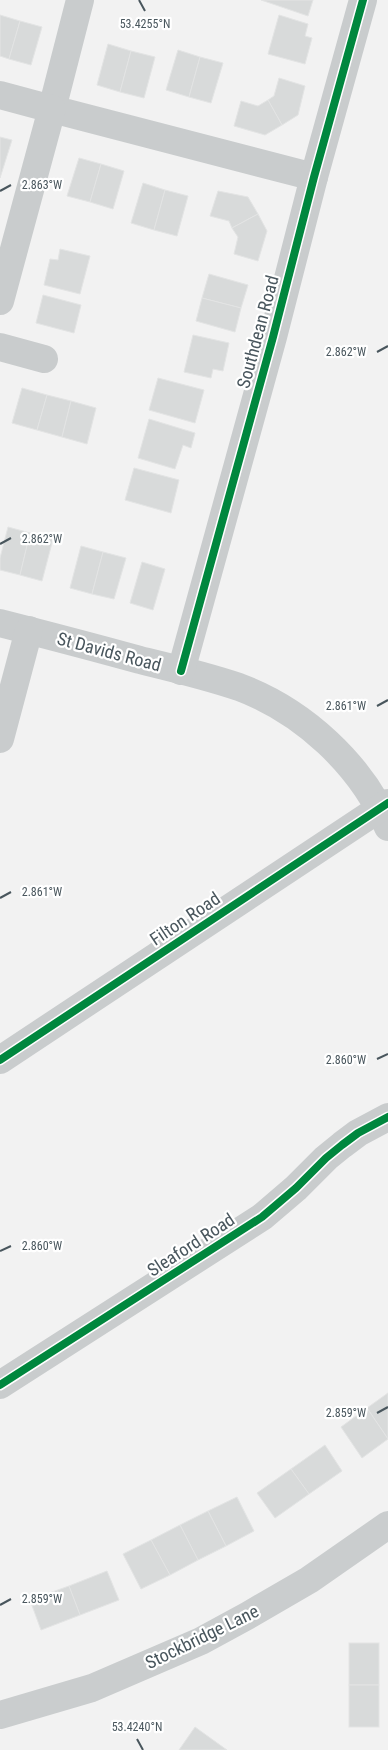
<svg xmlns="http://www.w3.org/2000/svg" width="388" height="1750" font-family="'Roboto Condensed',sans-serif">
<rect width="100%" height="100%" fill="#f2f2f2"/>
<g fill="#d8dada" stroke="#e3e4e4">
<path d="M261,0H313L308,16Z"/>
<path d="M0,15L20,21L9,59L0,56Z"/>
<path d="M279,15L308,24L305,36L312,38L305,64L268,54Z"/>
<path d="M20,21L42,27L31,65L9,59Z"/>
<path d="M108,44L131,51L120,92L97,85Z"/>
<path d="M178,50L200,57L189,97L166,90Z"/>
<path d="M131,51L155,57L144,98L120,92Z"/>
<path d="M200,57L223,63L211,103L189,97Z"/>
<path d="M279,78L305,86L298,115L282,125L268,100L274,96Z"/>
<path d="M268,100L282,125L265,135L234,126L241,101L258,106Z"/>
<path d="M0,137L12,140L0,178Z"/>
<path d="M79,158L101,164L90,202L67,196Z"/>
<path d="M101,164L124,171L113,209L90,202Z"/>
<path d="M143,183L165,190L154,230L131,223Z"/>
<path d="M165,190L188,196L177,236L154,230Z"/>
<path d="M218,191L248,197L258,214L232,228L229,221L210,216Z"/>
<path d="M258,214L267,231L258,261L234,254L238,237L232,228Z"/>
<path d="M60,249L90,256L80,294L44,285L50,259L58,260Z"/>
<path d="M209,274L248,285L241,308L202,298Z"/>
<path d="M43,295L81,305L74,333L36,323Z"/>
<path d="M202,298L241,308L235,332L196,321Z"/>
<path d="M193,335L229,343L223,371L213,369L211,378L184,372Z"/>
<path d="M158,378L204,390L195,423L149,410Z"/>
<path d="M22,388L47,395L37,430L12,423Z"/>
<path d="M47,395L71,401L62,437L37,430Z"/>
<path d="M71,401L96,408L87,444L62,437Z"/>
<path d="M149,419L195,433L191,448L183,445L175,469L138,458Z"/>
<path d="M134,468L179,480L171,513L125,500Z"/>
<path d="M8,527L30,533L20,575L0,570V558Z"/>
<path d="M30,533L53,539L42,581L20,575Z"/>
<path d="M81,546L103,552L92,594L70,588Z"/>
<path d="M103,552L126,558L114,599L92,594Z"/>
<path d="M142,562L165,569L153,610L130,603Z"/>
<path d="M388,1393V1439L367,1408Z"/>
<path d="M367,1408L388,1439L362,1458L341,1427Z"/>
<path d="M325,1445L342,1471L309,1494L291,1469Z"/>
<path d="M291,1469L309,1494L275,1518L257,1493Z"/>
<path d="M237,1497L254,1531L226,1546L208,1511Z"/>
<path d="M208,1511L226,1546L198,1560L180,1525Z"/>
<path d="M180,1525L198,1560L170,1575L151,1540Z"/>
<path d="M151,1540L170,1575L141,1589L123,1554Z"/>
<path d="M107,1571L119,1600L80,1615L69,1586Z"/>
<path d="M69,1586L80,1615L41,1630L30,1600Z"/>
<rect x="349" y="1643" width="30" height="42"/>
<rect x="349" y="1685" width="30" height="42"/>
<path d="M195,1727L227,1750H179Z"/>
</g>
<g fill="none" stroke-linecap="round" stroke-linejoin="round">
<g stroke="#c9cccd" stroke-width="28">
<path d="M80,0L52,109L314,177"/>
<path d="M0,95L52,109L0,301"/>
<path d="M0,347L44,359"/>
<path d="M0,623C47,635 93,647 140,660C173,668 207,676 239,687C303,711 361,764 388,827"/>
<path d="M181,671L273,337L314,177L363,0"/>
<path d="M0,739L29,630"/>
<path d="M0,1060L388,803"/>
<path d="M0,1385L262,1217L296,1188L326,1158L342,1145L358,1133L388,1117"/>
</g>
<path stroke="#cacdce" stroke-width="28" d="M0,1715L92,1688L201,1641L247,1616L309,1580L388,1525"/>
<g stroke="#fff" stroke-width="11">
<g id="cycleway">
<path d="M181,671L273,337L314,177L363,0"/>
<path d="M0,1060L388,803"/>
<path d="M0,1385L262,1217L296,1188L326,1158L342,1145L358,1133L388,1117"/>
</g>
</g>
<use href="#cycleway" stroke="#00873e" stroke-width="8"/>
</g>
<path fill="none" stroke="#49565d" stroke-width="2" d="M139,0L145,11M0,191L11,185M377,352L388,346M0,544L11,538M377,706L388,700M0,898L11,892M377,1059L388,1054M0,1251L11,1246M377,1413L388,1407M0,1605L11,1599M137,1739L143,1750"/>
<g text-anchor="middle" stroke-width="4.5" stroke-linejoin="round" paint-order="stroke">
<g font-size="18" fill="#49565d" stroke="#fff">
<text transform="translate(258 332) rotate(-75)" y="6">Southdean Road</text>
<text transform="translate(109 652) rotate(15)" y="6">St Davids Road</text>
<text transform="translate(185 919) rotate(-34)" y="6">Filton Road</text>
<text transform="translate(191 1245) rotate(-33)" y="6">Sleaford Road</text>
<text transform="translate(202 1637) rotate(-26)" y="6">Stockbridge Lane</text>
</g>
</g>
<g font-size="12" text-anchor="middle" fill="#49565d" stroke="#fff" stroke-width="4.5" stroke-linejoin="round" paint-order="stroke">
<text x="145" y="28">53.4255°N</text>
<text x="42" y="189">2.863°W</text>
<text x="346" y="356">2.862°W</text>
<text x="42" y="543">2.862°W</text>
<text x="346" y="710">2.861°W</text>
<text x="42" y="896">2.861°W</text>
<text x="346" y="1064">2.860°W</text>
<text x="42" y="1250">2.860°W</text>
<text x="346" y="1417">2.859°W</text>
<text x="42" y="1603">2.859°W</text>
<text x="137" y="1731">53.4240°N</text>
</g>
</svg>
